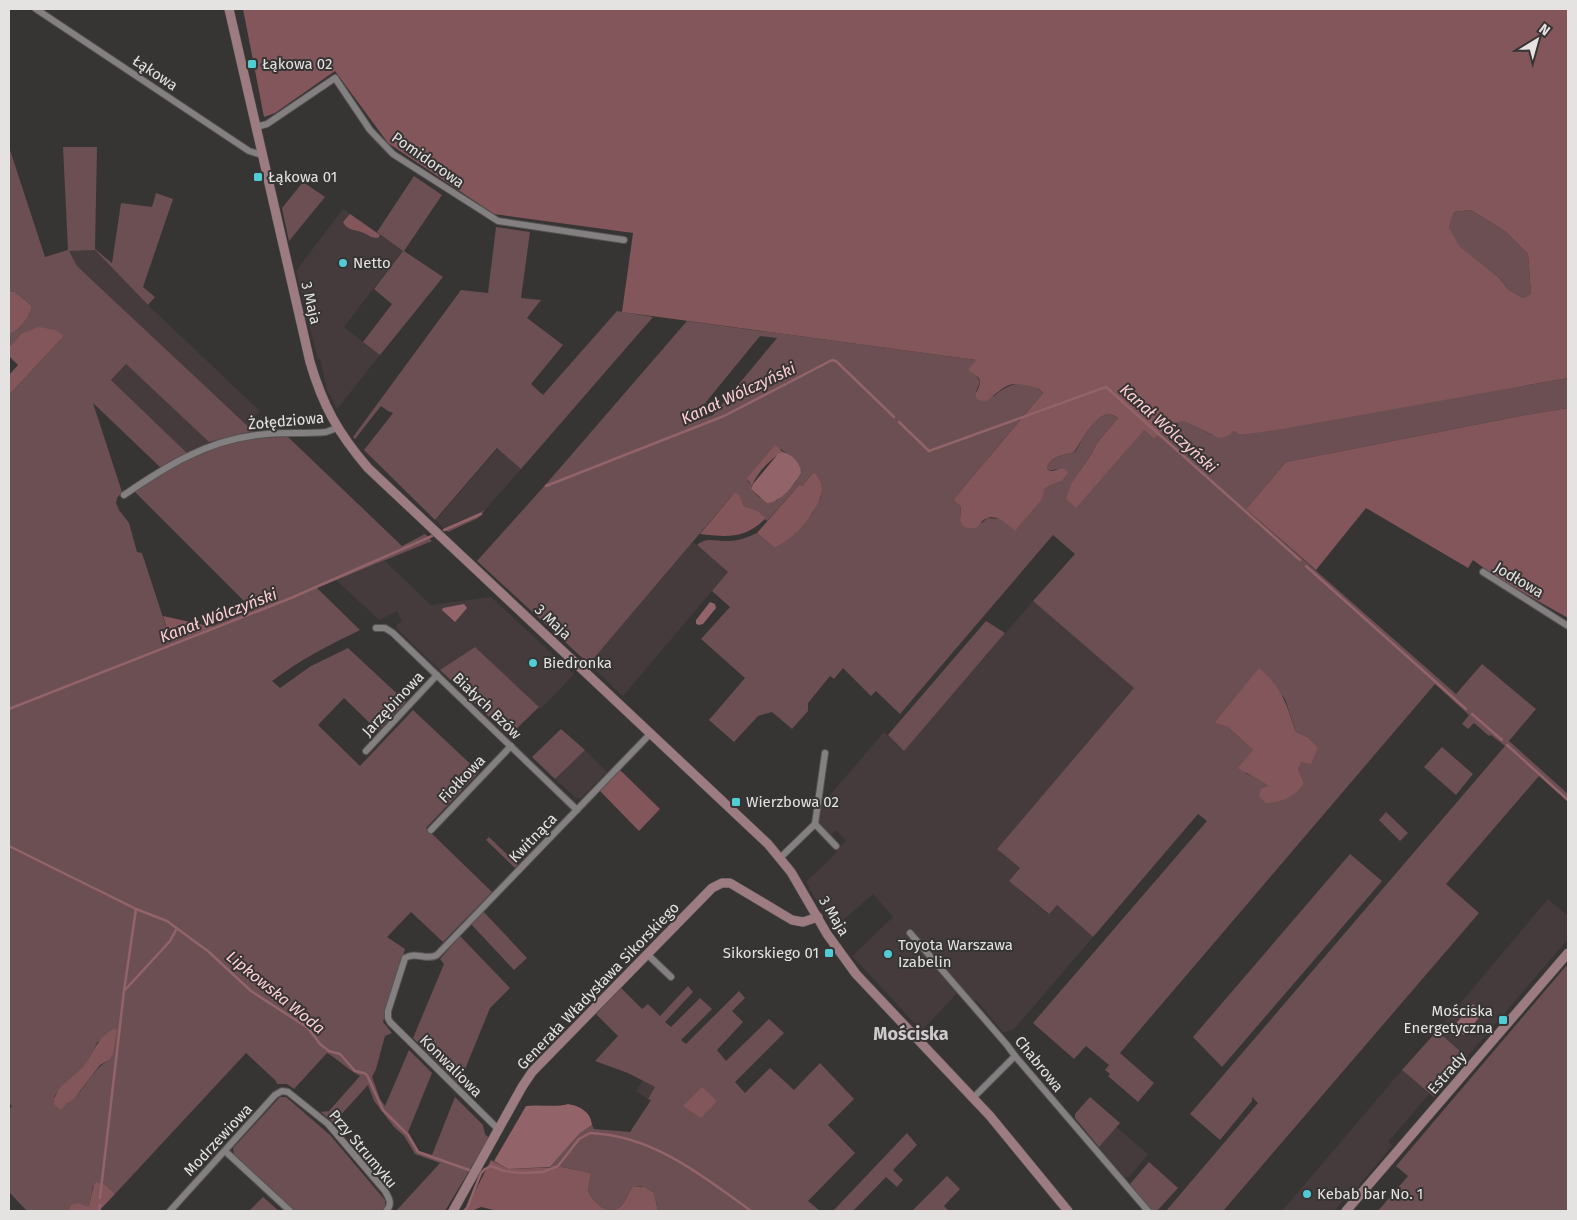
<svg xmlns="http://www.w3.org/2000/svg" width="1577" height="1220" font-family="'Fira Sans',sans-serif">
<rect width="100%" height="100%" fill="#373434"/>
<g fill="#453b3c">
<path d="M343,209L403,250L344,327L380,355L337,409L327,390L320,358L318,360L296,271Z"/>
<path d="M68,250H95L148,305L260,411L247,425L77,266Z"/>
<path d="M126,364L209,442L187,453L111,380Z"/>
<path d="M498,448L521,469L485,510L444,529L436,520Z"/>
<path d="M693,542L728,572L623,696L589,664Z"/>
<path d="M385,561L431,605L491,597L574,674L541,709L475,647L440,670L396,628L397,624L402,622L397,611L379,620L336,580Z"/>
<path d="M1033,601L1134,688L997,849L1020,868L1009,881L1048,914L1057,905L1093,937L1016,1027L1011,1031L1003,1032L976,1000L973,1003L909,935L957,993L922,1031L852,956L893,917L873,894L833,929L806,882L837,852L836,851L846,841L836,830L831,836L818,821L820,809L824,802L884,732L904,751Z"/>
<path d="M585,750L607,772L581,798H576L555,779Z"/>
<path d="M1548,899L1568,916V939L1467,1057L1437,1031Z"/>
<path d="M1402,1070L1430,1093L1388,1142L1392,1146L1348,1198L1346,1197L1334,1211H1282Z"/>
<path d="M643,1080L655,1087L648,1099L636,1091Z"/>
<path d="M1116,1127L1148,1154L1129,1177H1124L1099,1147Z"/>
</g>
<g fill="#6c4f52" fill-rule="evenodd">
<path d="M9,147L45,257L68,250L63,147H97L95,249L112,263L121,203L152,207L156,193L173,199L143,287L155,297L148,305L95,250L69,251L77,266L253,431L209,442L126,364L111,380L187,453L161,468L93,403L122,492L117,498L116,503L119,510L129,523L137,552L142,553L171,642L253,610L134,491C152,480 171,466 190,456C220,441 254,437 288,437L402,546L425,534L432,541L317,588L360,630C329,645 300,660 272,681L280,688L311,666L348,648L406,702L378,731L344,698L318,725L360,766L413,710L479,772L426,828L492,892L443,942L411,912L387,937L405,949L383,1022L392,1033L385,1036L376,1069L372,1077L380,1099L385,1106L409,1050L432,1073L408,1132L419,1151L432,1155L455,1097L483,1125L485,1134L489,1138L445,1211H396L440,1163L415,1154L404,1136L394,1127L374,1101L368,1085L338,1118V1127L321,1112L329,1111L360,1076C348,1070 339,1060 327,1053L294,1089L287,1084H277L276,1081L246,1053L115,1194L107,1186H93L90,1202L88,1207L71,1205L67,1211H27L9,1192V1110L12,1106L9,1103V395L64,336L21,334L9,347V335C21,328 28,320 32,306L15,292H9ZM98,1041L109,1060C91,1070 84,1093 66,1104L54,1097C61,1085 72,1079 82,1069C89,1061 93,1051 98,1041Z"/>
<path d="M414,176L442,195L404,251L443,277L380,355L363,342L392,304L374,289L403,251L377,232Z"/>
<path d="M303,182L325,197L289,241L282,208Z"/>
<path d="M1471,210L1505,231L1528,254L1531,294L1523,298L1509,290L1498,277L1458,246L1449,227L1454,212Z"/>
<path d="M496,227L530,232L521,298L541,300L527,318L563,345L531,384L543,395L617,311L653,317L521,469L497,448L435,520L364,450L393,413L388,411L381,406L355,439L353,437L461,290L488,293Z"/>
<path d="M687,321L976,360V375L980,382L976,392L994,396C1008,383 1028,377 1043,393L953,500L961,507L960,516L982,523L987,518L1002,519L1015,530L1044,490L1049,486L1062,481L1057,469L1049,471L1047,468C1051,455 1063,456 1075,452C1083,440 1098,404 1118,418L1097,443L1091,455L1072,482L1144,430L1154,439L1165,427L1172,425L1178,421H1185L1212,435L1233,431L1240,435L1568,378V408L1520,416L1286,462L1246,509L1456,694L1482,664L1536,709L1509,741L1568,794V802L1539,776L1446,884L1479,913L1223,1211H1166L1258,1103L1252,1097V1101L1220,1140L1190,1114L1505,746L1491,735L1489,736L1474,723L1468,729L1462,724L1469,715L1435,684L1120,1053L1154,1083L1138,1102L1108,1076L1110,1074L1105,1070L1109,1065L1086,1046L1074,1059L1033,1023L1207,821L1198,814L1093,937L1057,905L1049,914L1009,881L1020,868L997,849L1134,688L1033,601L1075,554L1053,535L900,714L876,691L871,696L843,668L834,679L830,676L808,703V711L792,729L772,712L758,716L734,742L709,720L745,678L701,639L730,607L712,591L728,572L697,545C707,536 717,542 729,541C739,541 748,537 757,533L775,548L794,535L812,514L821,497L822,488L814,472L802,486L800,484L767,521L765,519V517L758,511L744,506L740,498L735,492L589,664L477,561L547,483ZM760,336L777,338L713,415L688,424ZM781,449C790,457 800,458 801,473L795,483L776,501L759,497L751,489L752,486L748,481ZM1259,669L1285,699L1296,732L1307,737L1298,768L1304,783L1269,787L1260,779L1246,774L1253,750L1228,727L1214,723Z"/>
<path d="M485,510L478,518L448,532L444,529Z"/>
<path d="M986,621L1005,633L904,751L888,735Z"/>
<path d="M475,647L539,707L509,736L440,670Z"/>
<path d="M561,729L585,750L555,779L532,757Z"/>
<path d="M1442,747L1473,774L1456,795L1424,767Z"/>
<path d="M1386,812L1408,833L1400,841L1379,820Z"/>
<path d="M489,837L518,865L515,868L486,840Z"/>
<path d="M1350,854L1382,881L1222,1067L1193,1037Z"/>
<path d="M482,910L527,958L514,970L470,923Z"/>
<path d="M460,936L510,988L490,1008L459,1084L413,1038L444,964L440,959Z"/>
<path d="M1566,966L1568,968V1211H1405L1403,1210L1402,1211H1378L1408,1176L1396,1166Z"/>
<path d="M688,986L693,992L665,1022L671,1027L700,998L712,1009L681,1040L686,1044L739,991L745,998L732,1011L743,1022L717,1050L726,1061L769,1019L784,1033L735,1082L745,1093L770,1068L794,1090L820,1063L854,1099L828,1125L855,1153L808,1201L820,1211H658L654,1193L641,1186H633C628,1193 626,1202 620,1207C608,1217 593,1202 588,1191L591,1173L562,1167H550L580,1133L592,1125L594,1129L630,1132L651,1100L648,1099L655,1087L628,1073L595,1061L618,1036L596,1014L621,988L642,1009L648,1004L660,1016Z"/>
<path d="M1437,1031L1467,1057L1434,1097L1402,1070Z"/>
<path d="M280,1097H286L330,1135L385,1200V1207L380,1211H295L234,1155L233,1148Z"/>
<path d="M1090,1097L1120,1123L1099,1147L1075,1118V1114Z"/>
<path d="M907,1133L917,1145L893,1170L903,1180L897,1187L886,1177L853,1211H833Z"/>
<path d="M1149,1162L1178,1188L1157,1211H1152L1130,1184Z"/>
<path d="M947,1176L960,1189L944,1206L949,1211H912Z"/>
<path d="M263,1197L279,1211H249Z"/>
</g>
<g fill="#83565b" fill-rule="evenodd">
<path d="M243,9H1568V378L1282,429L1240,435L1233,431C1229,436 1226,437 1219,438L1184,421C1171,422 1163,430 1154,439L1144,430L1076,508L1066,499L1072,482L1091,455L1097,443L1118,418C1099,403 1083,440 1074,452C1063,456 1051,455 1047,468L1049,471C1057,472 1062,464 1068,472L1062,481L1049,486L1044,490L1042,499L1015,531C1007,524 996,513 985,519C982,521 979,525 976,528C957,530 960,520 961,507L953,500L1043,393C1039,388 1036,387 1029,386C1006,380 1004,389 986,401C966,400 981,390 980,381C979,376 972,373 968,370L976,360L622,312L633,233L494,214L388,143L335,71L275,113L264,117ZM1471,210L1505,231L1528,254L1531,294L1523,298L1509,290L1498,277L1459,246L1449,227L1454,212Z"/>
<path d="M350,214L380,235L378,238C370,238 368,234 361,232C353,229 348,231 343,222Z"/>
<path d="M9,292H15L32,306C28,320 21,328 9,335Z"/>
<path d="M39,327L55,330L64,336L9,395V375L18,365L9,356V347L21,334Z"/>
<path d="M1568,408V618L1496,577L1473,560L1468,568L1366,508L1316,570L1246,509L1286,462L1520,416Z"/>
<path d="M775,445L783,452C772,457 756,474 752,486L747,478Z"/>
<path d="M814,472C818,477 822,483 822,489C822,503 804,526 794,535C788,540 781,544 775,548L757,533L800,484L802,486Z"/>
<path d="M735,492L739,495L744,506L758,511L765,517V519C745,539 726,537 700,534Z"/>
<path d="M163,616L213,627L171,642Z"/>
<path d="M1259,668C1283,689 1286,703 1296,732L1307,737L1318,748L1311,764L1301,762L1298,768L1304,783C1295,797 1282,802 1266,803L1259,796L1261,789L1268,786C1259,778 1248,775 1238,768L1253,750L1228,727L1214,723Z"/>
<path d="M620,770L660,809L639,831L600,791Z"/>
<path d="M114,1029L117,1030L113,1054L109,1060L100,1065L73,1100L66,1104L61,1110L54,1104C54,1087 72,1079 82,1068C94,1055 96,1037 114,1029Z"/>
<path d="M702,1087L717,1101L701,1118L683,1106Z"/>
<path d="M491,1160L508,1169L562,1167L591,1173L588,1191C593,1202 608,1217 620,1207C626,1202 628,1193 633,1186L644,1187L654,1193L658,1211H498L481,1207L472,1211H465Z"/>
<path d="M96,1182L107,1186L115,1194L99,1211H67L71,1205L78,1203L88,1207C92,1199 91,1189 96,1182Z"/>
</g>
<g fill="#926469">
<path d="M783,452C793,455 801,463 801,473C794,485 781,502 767,503L751,489L753,484L778,454Z"/>
<path d="M710,602L715,604L716,608L703,624L699,625L696,624V620Z"/>
<path d="M464,604L467,608L455,622L442,610L443,608Z"/>
<path d="M1473,1004L1483,1013L1464,1035L1453,1027Z"/>
<path d="M568,1104C580,1106 591,1112 592,1125L580,1133L550,1167L508,1169L494,1161L526,1106C540,1104 555,1108 568,1104Z"/>
</g>
<g fill="none" stroke-linecap="round" stroke-linejoin="round">
<g stroke="#926469" stroke-width="2.5">
<path d="M899,422L929,451L1106,387L1300,560"/>
<path d="M546,486L724,416L832,360L836,361L894,417"/>
<path d="M444,530L481,514"/>
<path d="M1306,566L1466,709"/>
<path d="M9,709L291,598L432,536"/>
<path d="M1472,714L1502,740"/>
<path d="M1507,745L1568,800"/>
<path d="M9,846L136,909L167,921L209,952L251,991L308,1028L320,1044L329,1051L340,1054L355,1071L364,1073L367,1075L383,1110L408,1135L418,1152L472,1171"/>
<path d="M125,990L170,941L177,928"/>
<path d="M100,1198L124,991L136,909"/>
<path d="M99,1211L100,1205"/>
<path d="M464,1211L467,1208L481,1173L485,1169L491,1166L504,1171L521,1173L543,1172L558,1166L579,1139L590,1133C652,1135 703,1176 751,1211"/>
</g>
<g stroke="#565353" stroke-width="8">
<g id="street">
<path d="M36,9L249,151L262,155"/>
<path d="M256,127L267,124L335,78L370,130L393,154L498,221L624,240"/>
<path d="M124,495C165,467 206,441 257,435C279,432 303,434 326,432L337,428"/>
<path d="M1483,572L1568,626"/>
<path d="M376,628H385L393,633L577,810"/>
<path d="M366,751L437,675"/>
<path d="M815,824L836,846"/>
<path d="M431,830L511,746"/>
<path d="M780,858L815,824L825,753"/>
<path d="M910,933L1007,1045L1015,1056L1148,1211"/>
<path d="M648,955L671,977"/>
<path d="M974,1097L1015,1056"/>
<path d="M499,1130L390,1022L388,1018V1011L405,958C415,951 427,961 437,955L651,733"/>
<path d="M225,1151L290,1211"/>
<path d="M170,1211L275,1095L282,1091L288,1092L328,1124L385,1191C389,1198 393,1204 386,1211"/>
</g>
</g>
<g stroke="#565353" stroke-width="10">
<g id="secondary">
<path d="M229,9L310,362C323,406 338,433 368,468L768,844L791,872L827,934L856,974L990,1116L1068,1211"/>
<path d="M453,1211L522,1087L532,1072L712,888L722,883H730L792,920L803,922L818,917"/>
<path d="M1346,1211L1568,953"/>
</g>
</g>
<use href="#street" stroke="#848081" stroke-width="6"/>
<use href="#secondary" stroke="#9d7c81" stroke-width="9"/>
</g>
<g fill="#51ccd5" stroke="#373434" stroke-width="2">
<rect x="247" y="59" width="10" height="10" rx="2.5"/>
<rect x="253" y="172" width="10" height="10" rx="2.5"/>
<circle cx="343" cy="263" r="5"/>
<circle cx="533" cy="663" r="5"/>
<rect x="731" y="797" width="10" height="10" rx="2.5"/>
<rect x="824" y="948" width="10" height="10" rx="2.5"/>
<circle cx="888" cy="954" r="5"/>
<rect x="1498" y="1015" width="10" height="10" rx="2.5"/>
<circle cx="1307" cy="1194" r="5"/>
</g>
<g text-anchor="middle" stroke-width="4" stroke-linejoin="round" paint-order="stroke">
<g font-size="15" fill="#e5e2e2" stroke="#373434" text-anchor="start">
<text x="262" y="69">Łąkowa 02</text>
<text x="268" y="182">Łąkowa 01</text>
<text x="353" y="268">Netto</text>
<text x="543" y="668">Biedronka</text>
<text x="746" y="807">Wierzbowa 02</text>
<text x="898" y="950">Toyota Warszawa<tspan x="898" dy="17">Izabelin</tspan></text>
<text x="819" y="958" text-anchor="end">Sikorskiego 01</text>
<text x="1493" y="1016" text-anchor="end">Mościska<tspan x="1493" dy="17">Energetyczna</tspan></text>
<text x="1317" y="1199">Kebab bar No. 1</text>
</g>
<g font-size="15" fill="#e5e2e2" stroke="#373434">
<text transform="translate(155 73) rotate(34)" y="5">Łąkowa</text>
<text transform="translate(428 160) rotate(35)" y="5">Pomidorowa</text>
<text transform="translate(311 303) rotate(77)" y="5">3 Maja</text>
<text transform="translate(286 421) rotate(-5)" y="5">Żołędziowa</text>
<text transform="translate(1519 580) rotate(31)" y="5">Jodłowa</text>
<text transform="translate(553 622) rotate(43)" y="5">3 Maja</text>
<text transform="translate(393 704) rotate(-47)" y="5">Jarzębinowa</text>
<text transform="translate(487 706) rotate(44)" y="5">Białych Bzów</text>
<text transform="translate(462 779) rotate(-46)" y="5">Fiołkowa</text>
<text transform="translate(533 838) rotate(-46)" y="5">Kwitnąca</text>
<text transform="translate(834 916) rotate(59)" y="5">3 Maja</text>
<text transform="translate(598 986) rotate(-46)" y="5">Generała Władysława Sikorskiego</text>
<text transform="translate(1039 1064) rotate(51)" y="5">Chabrowa</text>
<text transform="translate(451 1066) rotate(45)" y="5">Konwaliowa</text>
<text transform="translate(1447 1073) rotate(-49)" y="5">Estrady</text>
<text transform="translate(218 1140) rotate(-47)" y="5">Modrzewiowa</text>
<text transform="translate(363 1149) rotate(50)" y="5">Przy Strumyku</text>
</g>
<g font-size="16" font-style="italic" fill="#feced3" stroke="#373434">
<text transform="translate(738 393) rotate(-25)" y="6">Kanał Wólczyński</text>
<text transform="translate(1169 428) rotate(42)" y="6">Kanał Wólczyński</text>
<text transform="translate(218 615) rotate(-21)" y="6">Kanał Wólczyński</text>
<text transform="translate(276 992) rotate(39)" y="6">Lipkowska Woda</text>
</g>
<g font-size="18" font-weight="bold" fill="#cec9ca" stroke="#373434">
<text x="911" y="1040">Mościska</text>
</g>
</g>
<rect width="1577" height="1220" fill="none" stroke="#e5e2e2" stroke-width="20"/>
<g transform="translate(1537 40) rotate(37)" stroke="#373434" stroke-width="4" paint-order="stroke">
<path d="M0-4L9 19L0 12L-9 19Z" fill="#e5e2e2"/>
<text y="-8" font-size="14" font-weight="bold" text-anchor="middle" fill="#e5e2e2">N</text>
</g>
</svg>
